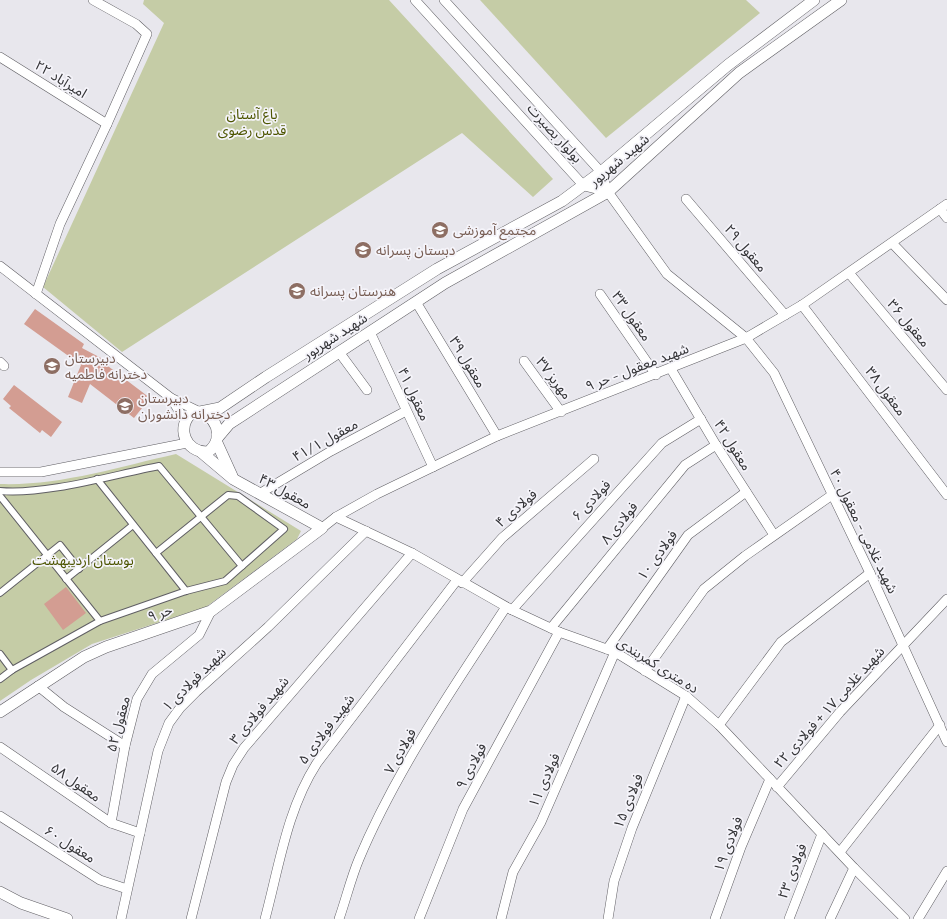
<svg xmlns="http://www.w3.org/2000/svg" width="947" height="919" font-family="'Exo 2','Noto Sans Arabic',sans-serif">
<rect width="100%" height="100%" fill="#e8e7ed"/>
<g fill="#c5cca6">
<path d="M144,0H389L553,179L533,197L462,133L122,352L43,287L164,23L143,4Z"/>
<path d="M480,0H746L760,13L606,138Z"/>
<path d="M176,454L301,531L297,539L206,607L92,644L31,680L0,701V484C59,486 118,467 176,454Z"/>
</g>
<g fill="#d39d92">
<path d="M35,309L84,344L82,348L101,358L100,360L150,398L134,418L90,384L82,403L68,397L81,365L24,324Z"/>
<path d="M14,385L62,422L51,437L42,430L40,433L9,408L11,406L3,399Z"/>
<path d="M66,587L86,613L63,630L44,604Z"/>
</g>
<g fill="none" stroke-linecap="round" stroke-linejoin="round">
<g stroke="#605f64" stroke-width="8">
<g id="pedestrian">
<path d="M97,479L186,591"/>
<path d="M0,491C47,495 112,475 159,466L242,566"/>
<path d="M0,496L100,621"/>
<path d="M66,579L133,525"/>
<path d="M0,593L60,545L79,569"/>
<path d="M0,654L12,670"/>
<path d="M0,679L12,670L100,621L186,591L225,581L284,529L238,496L228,495L156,553"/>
</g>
</g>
<g stroke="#605f64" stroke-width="10">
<g id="minor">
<path d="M415,0L584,186L608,192"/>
<path d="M444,0L601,172L608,192L667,274L746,338L774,373L870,573L947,742"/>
<path d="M0,57L107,124"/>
<path d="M686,199L785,315"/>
<path d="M940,209L947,218"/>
<path d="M892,243L947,300"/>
<path d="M0,266L171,398L200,412"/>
<path d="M849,273L947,390"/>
<path d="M36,294L60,224L107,124L147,34L136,24L93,0"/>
<path d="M600,294L656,375"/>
<path d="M416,302L497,436"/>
<path d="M802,305L947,495"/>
<path d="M370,332L433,467"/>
<path d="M339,352L367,390"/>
<path d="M524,361L561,412"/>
<path d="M0,362L4,366"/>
<path d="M671,369L716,445L774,535"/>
<path d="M171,398L185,421"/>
<path d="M0,472H41L187,443"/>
<path d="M259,494L331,451L406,411"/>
<path d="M336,517L412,553L512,610L559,632L615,652L686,696L719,725L854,868L905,919"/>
<path d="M322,528L336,517L377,494L497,436L746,338L802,305L947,204"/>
<path d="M462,583L502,538L594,459"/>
<path d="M512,610L662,443L701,419"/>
<path d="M551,628L685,465L716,445"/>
<path d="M607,649L688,535L746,492"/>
<path d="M645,671L704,589L745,556L832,495"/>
<path d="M38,686L64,707L125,746"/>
<path d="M719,725L781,642L870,573"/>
<path d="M0,747L111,823L140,833"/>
<path d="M777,787L840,712L947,599"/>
<path d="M0,816L100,880L127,889"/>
<path d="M111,823L125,746L137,699L152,674L199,635L211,611"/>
<path d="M840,852L940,725"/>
<path d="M121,919L158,751L169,723L180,708L196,692L268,627L366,531"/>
<path d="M191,919L226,782L233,765L244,748L412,553"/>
<path d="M265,919C279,867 287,809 317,763L457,580"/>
<path d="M339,919C346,899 351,878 359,859C396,771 454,686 506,607"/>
<path d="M419,919L463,809L559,632"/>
<path d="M501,919L513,872L541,822L615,652"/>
<path d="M608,919L614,881L632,828L686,696"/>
<path d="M715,919L741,847L770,779"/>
<path d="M789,919L822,834"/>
<path d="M830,919L854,868"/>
<path d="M918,919L947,871"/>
</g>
</g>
<g stroke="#605f64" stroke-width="12">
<g id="tertiary">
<path d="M193,412C217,411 226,439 208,452C185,453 175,426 193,412Z"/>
<path d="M200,412L220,408L266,377L437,269L562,201L601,172L728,65L814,0"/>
<path d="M218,437L229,424L445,283L608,192L739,73L841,0"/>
<path d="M217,443L232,476"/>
<path d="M0,712L84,657L106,647L211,611L322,528L233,479L201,452"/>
<path d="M0,892L21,903L67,919"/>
</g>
</g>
<use href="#pedestrian" stroke="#fff" stroke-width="6"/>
<use href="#minor" stroke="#fff" stroke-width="9"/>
<use href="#tertiary" stroke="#fff" stroke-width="11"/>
</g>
<defs>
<g id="school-disc" transform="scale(0.9)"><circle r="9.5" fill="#8d6e63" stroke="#f5f4fa"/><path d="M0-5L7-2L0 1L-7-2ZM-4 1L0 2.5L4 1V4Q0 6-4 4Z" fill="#fff"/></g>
</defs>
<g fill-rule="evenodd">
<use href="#school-disc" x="440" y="230"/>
<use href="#school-disc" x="363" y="250"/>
<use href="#school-disc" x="297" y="291"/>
<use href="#school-disc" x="52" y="366"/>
<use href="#school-disc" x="125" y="406"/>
</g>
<g text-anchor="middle" stroke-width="3.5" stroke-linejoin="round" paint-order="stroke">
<g font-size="14" fill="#333336" stroke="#f5f4fa">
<text transform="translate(61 79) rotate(32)" y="5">امیرآباد ۲۲</text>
<text transform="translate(555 133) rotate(48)" y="5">بولوار بصیرت</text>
<text transform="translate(619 160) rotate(-40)" y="5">شهید شهریور</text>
<text transform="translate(746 248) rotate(50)" y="5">معقول ۲۹</text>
<text transform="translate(632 316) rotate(55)" y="5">معقول ۳۳</text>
<text transform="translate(909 323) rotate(50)" y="5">معقول ۳۶</text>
<text transform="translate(335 336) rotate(-33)" y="5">شهید شهریور</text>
<text transform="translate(468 362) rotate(59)" y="5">معقول ۳۹</text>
<text transform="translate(637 367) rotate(-21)" y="5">شهید معقول - حر ۹</text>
<text transform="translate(554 378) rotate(53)" y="5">مهریز ۳۷</text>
<text transform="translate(886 391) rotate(53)" y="5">معقول ۳۸</text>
<text transform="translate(414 394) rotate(65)" y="5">معقول ۴۱</text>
<text transform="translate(325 440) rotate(-29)" y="5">معقول ۴۱/۱</text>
<text transform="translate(733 445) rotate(58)" y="5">معقول ۴۲</text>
<text transform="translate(285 491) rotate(29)" y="5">معقول ۴۳</text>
<text transform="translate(591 500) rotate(-47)" y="5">فولادی ۶</text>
<text transform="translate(516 508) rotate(-41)" y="5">فولادی ۴</text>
<text transform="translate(619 523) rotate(-51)" y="5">فولادی ۸</text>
<text transform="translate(864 531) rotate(64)" y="5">شهید غلامی - معقول ۴۰</text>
<text transform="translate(657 555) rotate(-54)" y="5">فولادی ۱۰</text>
<text transform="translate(160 613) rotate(-19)" y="5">حر ۹</text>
<text transform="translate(658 665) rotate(32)" y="5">ده متری کمربندی</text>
<text transform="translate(194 679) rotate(-45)" y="5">شهید فولادی ۱</text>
<text transform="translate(829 707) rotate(-48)" y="5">شهید غلامی ۱۷ + فولادی ۲۲</text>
<text transform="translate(259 710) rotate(-50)" y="5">شهید فولادی ۳</text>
<text transform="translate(118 724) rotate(-75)" y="5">معقول ۵۲</text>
<text transform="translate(326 729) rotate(-53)" y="5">شهید فولادی ۵</text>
<text transform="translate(400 751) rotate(-60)" y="5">فولادی ۷</text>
<text transform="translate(471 766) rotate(-62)" y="5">فولادی ۹</text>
<text transform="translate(544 780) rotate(-66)" y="5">فولادی ۱۱</text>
<text transform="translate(76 782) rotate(35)" y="5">معقول ۵۸</text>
<text transform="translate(628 801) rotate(-68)" y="5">فولادی ۱۵</text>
<text transform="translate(70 844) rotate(32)" y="5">معقول ۶۰</text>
<text transform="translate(728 844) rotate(-69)" y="5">فولادی ۱۹</text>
<text transform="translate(792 871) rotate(-69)" y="5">فولادی ۲۳</text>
</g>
<g font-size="14" fill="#4d5500" stroke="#f5f4fa">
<text x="252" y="119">باغ آستان<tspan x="252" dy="16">قدس رضوی</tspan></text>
<text x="83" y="565">بوستان اردیبهشت</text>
</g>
<g font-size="14" fill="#785e54" stroke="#f5f4fa" text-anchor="start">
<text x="453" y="235">مجتمع آموزشی</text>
<text x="376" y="255">دبستان پسرانه</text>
<text x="310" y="296">هنرستان پسرانه</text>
<text x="65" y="363">دبیرستان<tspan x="65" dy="16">دخترانه فاطمیه</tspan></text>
<text x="138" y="403">دبیرستان<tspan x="138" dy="16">دخترانه دانشوران</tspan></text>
</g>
</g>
</svg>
